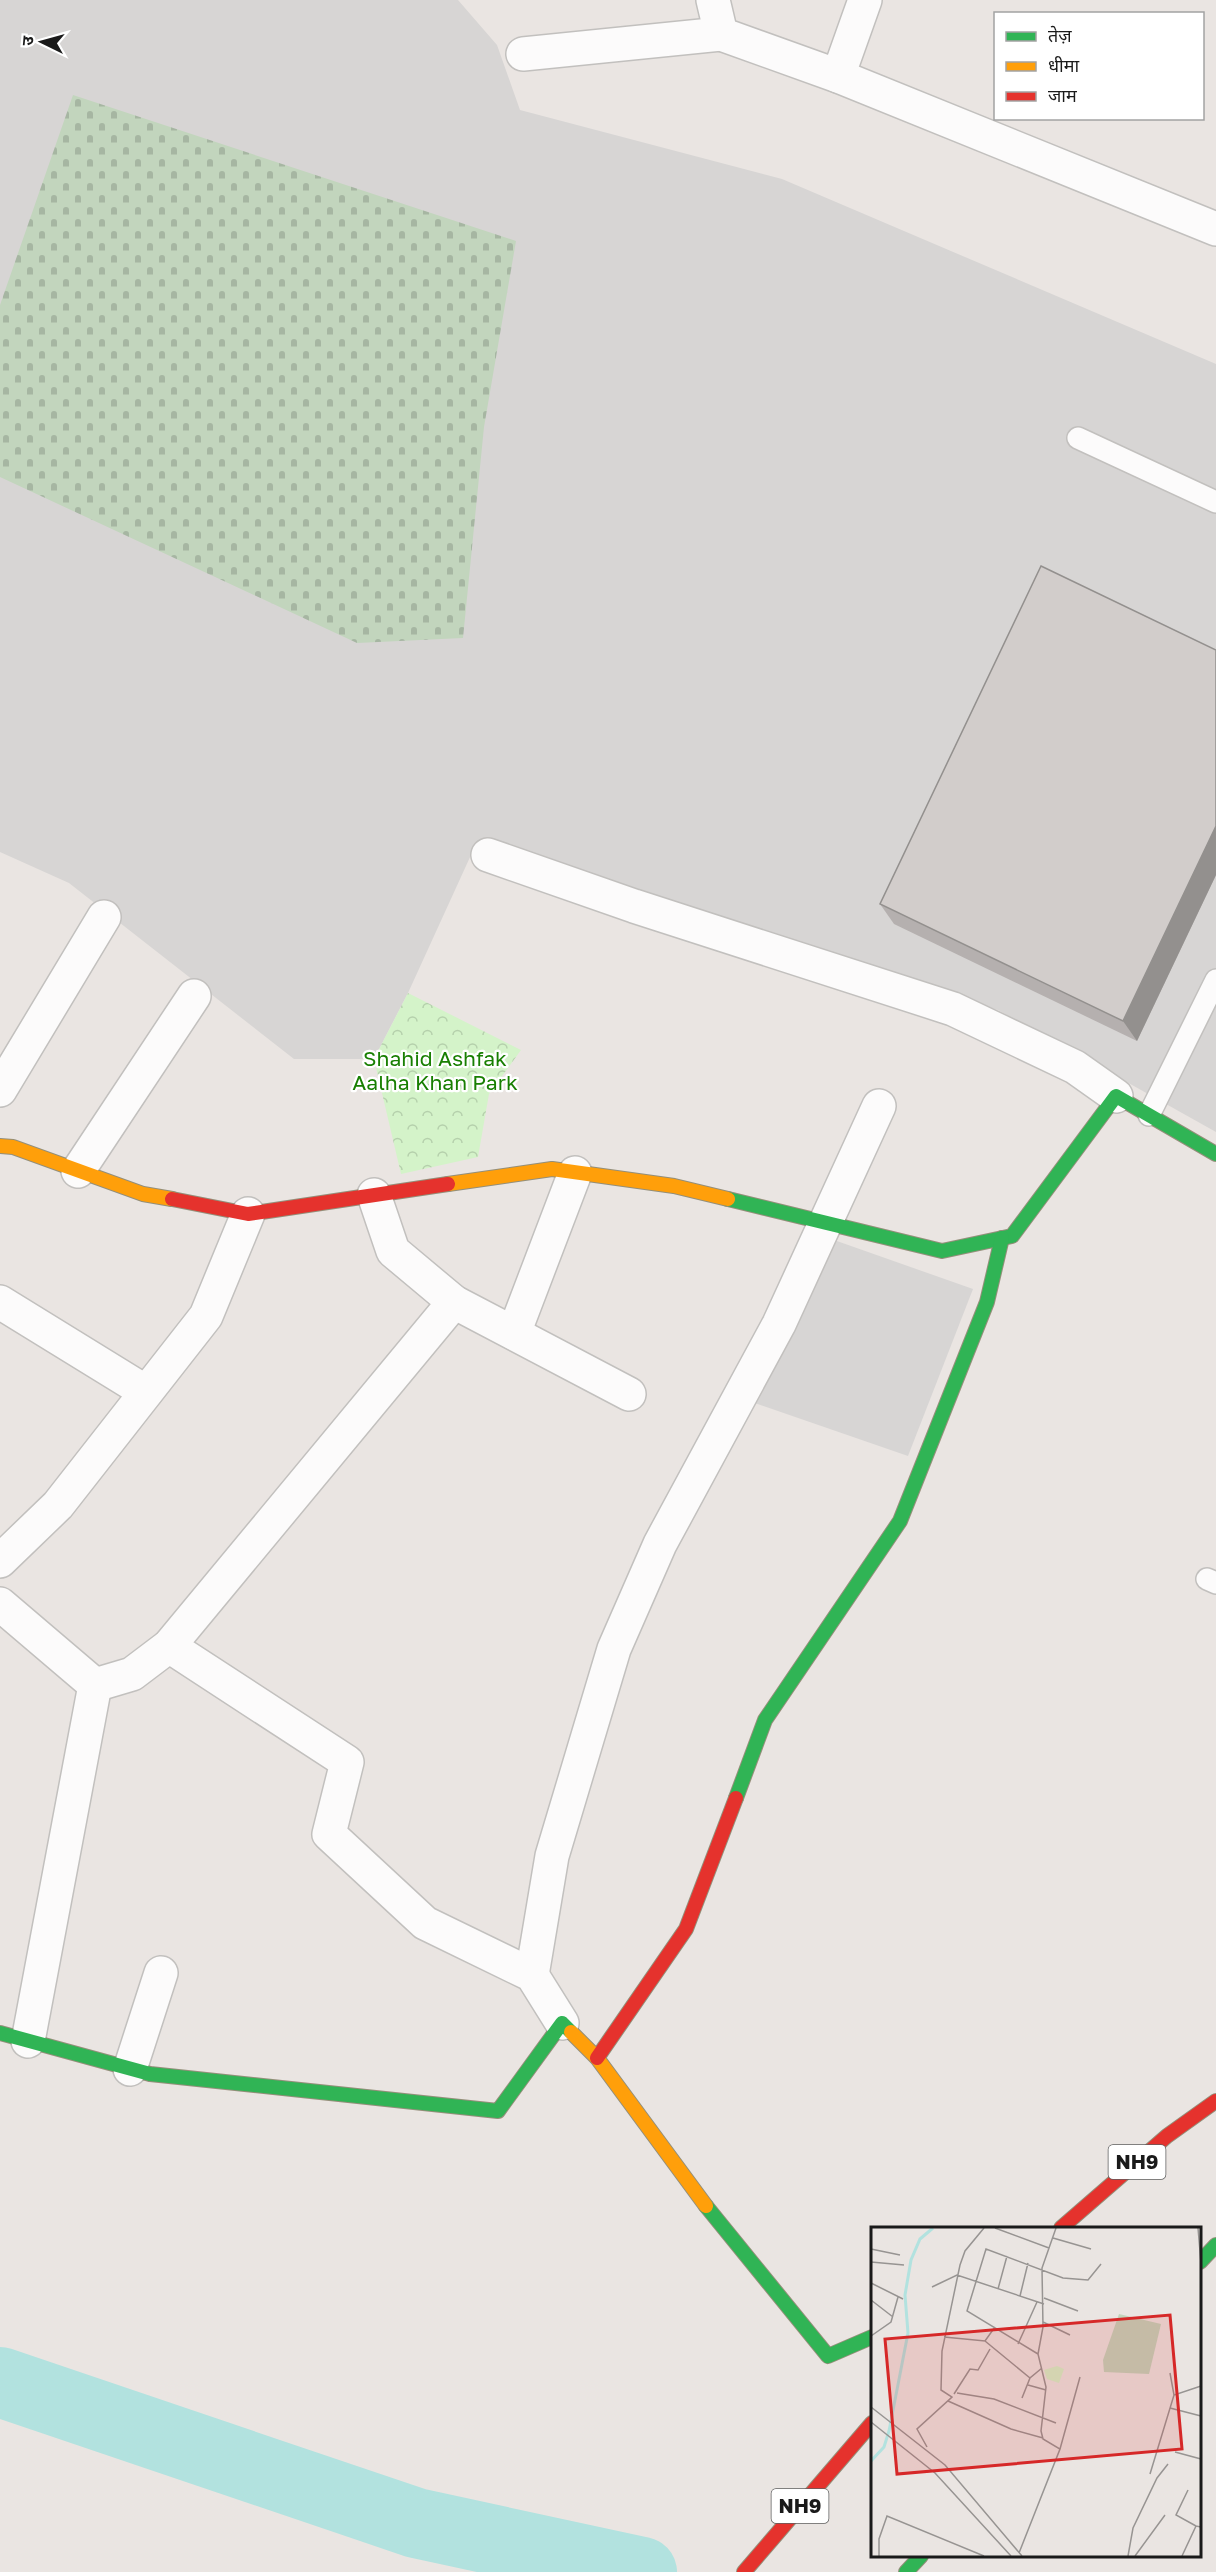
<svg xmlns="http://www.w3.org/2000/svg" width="1216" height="2572" font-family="'Golos Text','Noto Sans Devanagari',sans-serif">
<defs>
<pattern id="cemetery-stones" width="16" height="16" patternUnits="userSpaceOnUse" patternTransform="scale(1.5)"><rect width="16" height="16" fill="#c2d5bd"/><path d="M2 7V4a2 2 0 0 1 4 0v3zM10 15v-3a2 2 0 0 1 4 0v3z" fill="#a6b6a2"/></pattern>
<pattern id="park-crowns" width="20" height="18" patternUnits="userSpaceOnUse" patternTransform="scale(1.5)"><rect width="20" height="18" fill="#d4f3c9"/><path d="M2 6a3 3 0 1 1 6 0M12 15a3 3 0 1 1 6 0" fill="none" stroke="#b5d0ac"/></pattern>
</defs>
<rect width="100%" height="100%" fill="#eae5e2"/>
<g fill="#d7d5d4">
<path d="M0,0H458L497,45L520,110L782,179L1216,364V1132L998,1010L476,844L408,993L374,1059H294L69,883L0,852Z"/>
<path d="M834,1240L973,1289L908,1456L749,1401Z"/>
</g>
<path fill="url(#cemetery-stones)" d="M73,95L516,241L484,427L463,638L357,643L0,477V305Z"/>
<path fill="url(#park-crowns)" d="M408,993L521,1050L489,1094L478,1157L401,1174L374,1059Z"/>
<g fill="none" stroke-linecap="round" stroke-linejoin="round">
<path stroke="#b2e2df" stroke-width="70" d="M0,2382L416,2523L642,2572"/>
<g stroke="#c2c0be" stroke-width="24">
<g id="lane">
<path d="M1078,438L1216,502"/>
<path d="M1149,1115L1216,980"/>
<path d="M1207,1579L1216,1583"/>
</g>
</g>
<g stroke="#c2c0be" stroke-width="36">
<g id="street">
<path d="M713,0L721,34L838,76L1216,229"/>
<path d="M523,54L721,34"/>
<path d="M838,76L865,0"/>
<path d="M488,855L634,906L953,1009L1075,1067L1116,1096"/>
<path d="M0,1090L104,917"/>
<path d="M78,1171L194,996"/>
<path d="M374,1195L393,1251L454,1302L629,1394"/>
<path d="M0,1302L146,1392"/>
<path d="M514,1333L575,1173"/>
<path d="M0,1561L58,1505L206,1316L248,1214"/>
<path d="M0,1604L95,1685L28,2041"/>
<path d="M169,1646L347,1762L329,1834L425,1923L532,1975L562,2023"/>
<path d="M95,1685L132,1674L169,1646L454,1302"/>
<path d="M532,1975L552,1856L614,1649L660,1544L779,1324L879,1106"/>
<path d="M130,2069L161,1973"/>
</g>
</g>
<g stroke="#948f7a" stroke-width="16">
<g id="fast">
<path d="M728,1199L942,1251L1012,1236L1116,1096L1216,1154"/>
<path d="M736,1798L765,1720L900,1521L987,1302L1002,1238"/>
<path d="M0,2033L150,2074L498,2111L562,2023L571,2032"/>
<path d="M706,2206L828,2356L872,2337"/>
<path d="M1200,2262L1216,2245"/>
<path d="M906,2572L921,2556"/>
</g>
</g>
<g stroke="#948f7a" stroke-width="16">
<g id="slow">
<path d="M0,1146L13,1147L143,1194L172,1199"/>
<path d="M448,1184L552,1169L674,1186L728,1199"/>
<path d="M571,2032L597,2058L706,2206"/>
</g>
</g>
<g stroke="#948f7a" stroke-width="16">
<g id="jam">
<path d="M172,1199L248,1214L448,1184"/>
<path d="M597,2058L686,1929L736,1798"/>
<path d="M1061,2228L1167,2136L1216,2101"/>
<path d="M744,2572L872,2423"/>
</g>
</g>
<use href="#lane" stroke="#fcfbfb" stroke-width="21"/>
<use href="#street" stroke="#fcfbfb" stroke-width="33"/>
<use href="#fast" stroke="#30b455" stroke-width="14"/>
<use href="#slow" stroke="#ff9f0a" stroke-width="14"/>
<use href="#jam" stroke="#e5322d" stroke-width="14"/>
</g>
<path fill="#b5b0af" d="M1216,650V875L1137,1041L894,924L880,904Z"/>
<path fill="#93908e" d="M1216,826V875L1137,1041L1123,1021Z"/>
<path fill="#d2cdcb" stroke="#93908e" stroke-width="1.5" d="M1041,566L1216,650V826L1123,1021L880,904Z"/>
<g text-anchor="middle" stroke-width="4.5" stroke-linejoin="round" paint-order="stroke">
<g fill="#fff" stroke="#5f5f5f" stroke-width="1.5">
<rect x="1108.5" y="2145" width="57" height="34" rx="4.5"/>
<rect x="771.5" y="2489" width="57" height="34" rx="4.5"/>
</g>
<g font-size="20" font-weight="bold" fill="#1a1a1a">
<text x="1137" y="2169">NH9</text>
<text x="800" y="2513">NH9</text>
</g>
<g font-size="21" fill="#187f02" stroke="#fff">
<text x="435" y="1066">Shahid Ashfak<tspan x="435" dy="24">Aalha Khan Park</tspan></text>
</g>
</g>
<g transform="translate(871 2227)">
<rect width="330" height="330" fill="#eae5e2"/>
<path d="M248,87L290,97L278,147L233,145L232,133Z" fill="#c2d5bd"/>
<path d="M186,139L193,142L188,156L176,152L173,143Z" fill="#d4f3c9"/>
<path fill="none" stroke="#b2e2df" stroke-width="3" d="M0,234L13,220L18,204L37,106L34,68L40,33L49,12L62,1"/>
<path fill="none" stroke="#979492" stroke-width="1.5" d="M124,1L178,21M327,1L330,36M182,11L220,22M0,22L29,28M0,35L33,38M0,56L32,72M61,60L86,48L173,77M127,62L136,29M149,69L157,36M173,71L207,84M0,73L22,90M172,95L199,108M0,109L20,95L27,70M73,110L114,114L124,100M114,114L159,151M147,117L166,75M167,127L96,84L115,22L192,51L217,53L230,37M299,146L303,168M157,158L175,163M86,166L123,172L185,196M83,167L99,142L107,143L119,122M151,171L159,151L171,141M77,174L140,202L172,211M0,180L74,238L151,329M299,181L330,189M0,195L64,246L140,329M56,220L46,202L81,170L70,163L71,124L89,38L94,24L113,1M189,222L209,150M304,225L330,232M279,247L303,168L330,159M317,263L305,288L325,299M148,326L189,222L172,212L170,204L175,160L167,127L172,100L171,41L185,1M8,329V312L16,289L113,329M257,329L262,301L286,251L297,237M264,329L294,288M311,329L325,299L330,300"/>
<path fill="#d62828" fill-opacity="0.15" stroke="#d62828" stroke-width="3" d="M299,88L311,222L26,247L14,112Z"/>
<rect width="330" height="330" fill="none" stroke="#1a1a1a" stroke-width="3"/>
</g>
<rect x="994" y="12" width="210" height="108" fill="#ffffff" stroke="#a3a3a3" stroke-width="1.5"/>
<rect x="1006" y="32" width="30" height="9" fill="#30b455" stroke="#a3a3a3" stroke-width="1.5"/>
<text x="1048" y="42" font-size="18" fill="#1a1a1a">तेज़</text>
<rect x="1006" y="62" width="30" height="9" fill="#ff9f0a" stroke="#a3a3a3" stroke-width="1.5"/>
<text x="1048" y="72" font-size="18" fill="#1a1a1a">धीमा</text>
<rect x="1006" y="92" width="30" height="9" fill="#e5322d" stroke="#a3a3a3" stroke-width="1.5"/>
<text x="1048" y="102" font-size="18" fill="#1a1a1a">जाम</text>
<g transform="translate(42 42) rotate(275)" stroke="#ffffff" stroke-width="4.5" paint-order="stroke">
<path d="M0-4.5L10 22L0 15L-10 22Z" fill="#1a1a1a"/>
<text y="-9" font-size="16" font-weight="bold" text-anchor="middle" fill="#1a1a1a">उ</text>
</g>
</svg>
